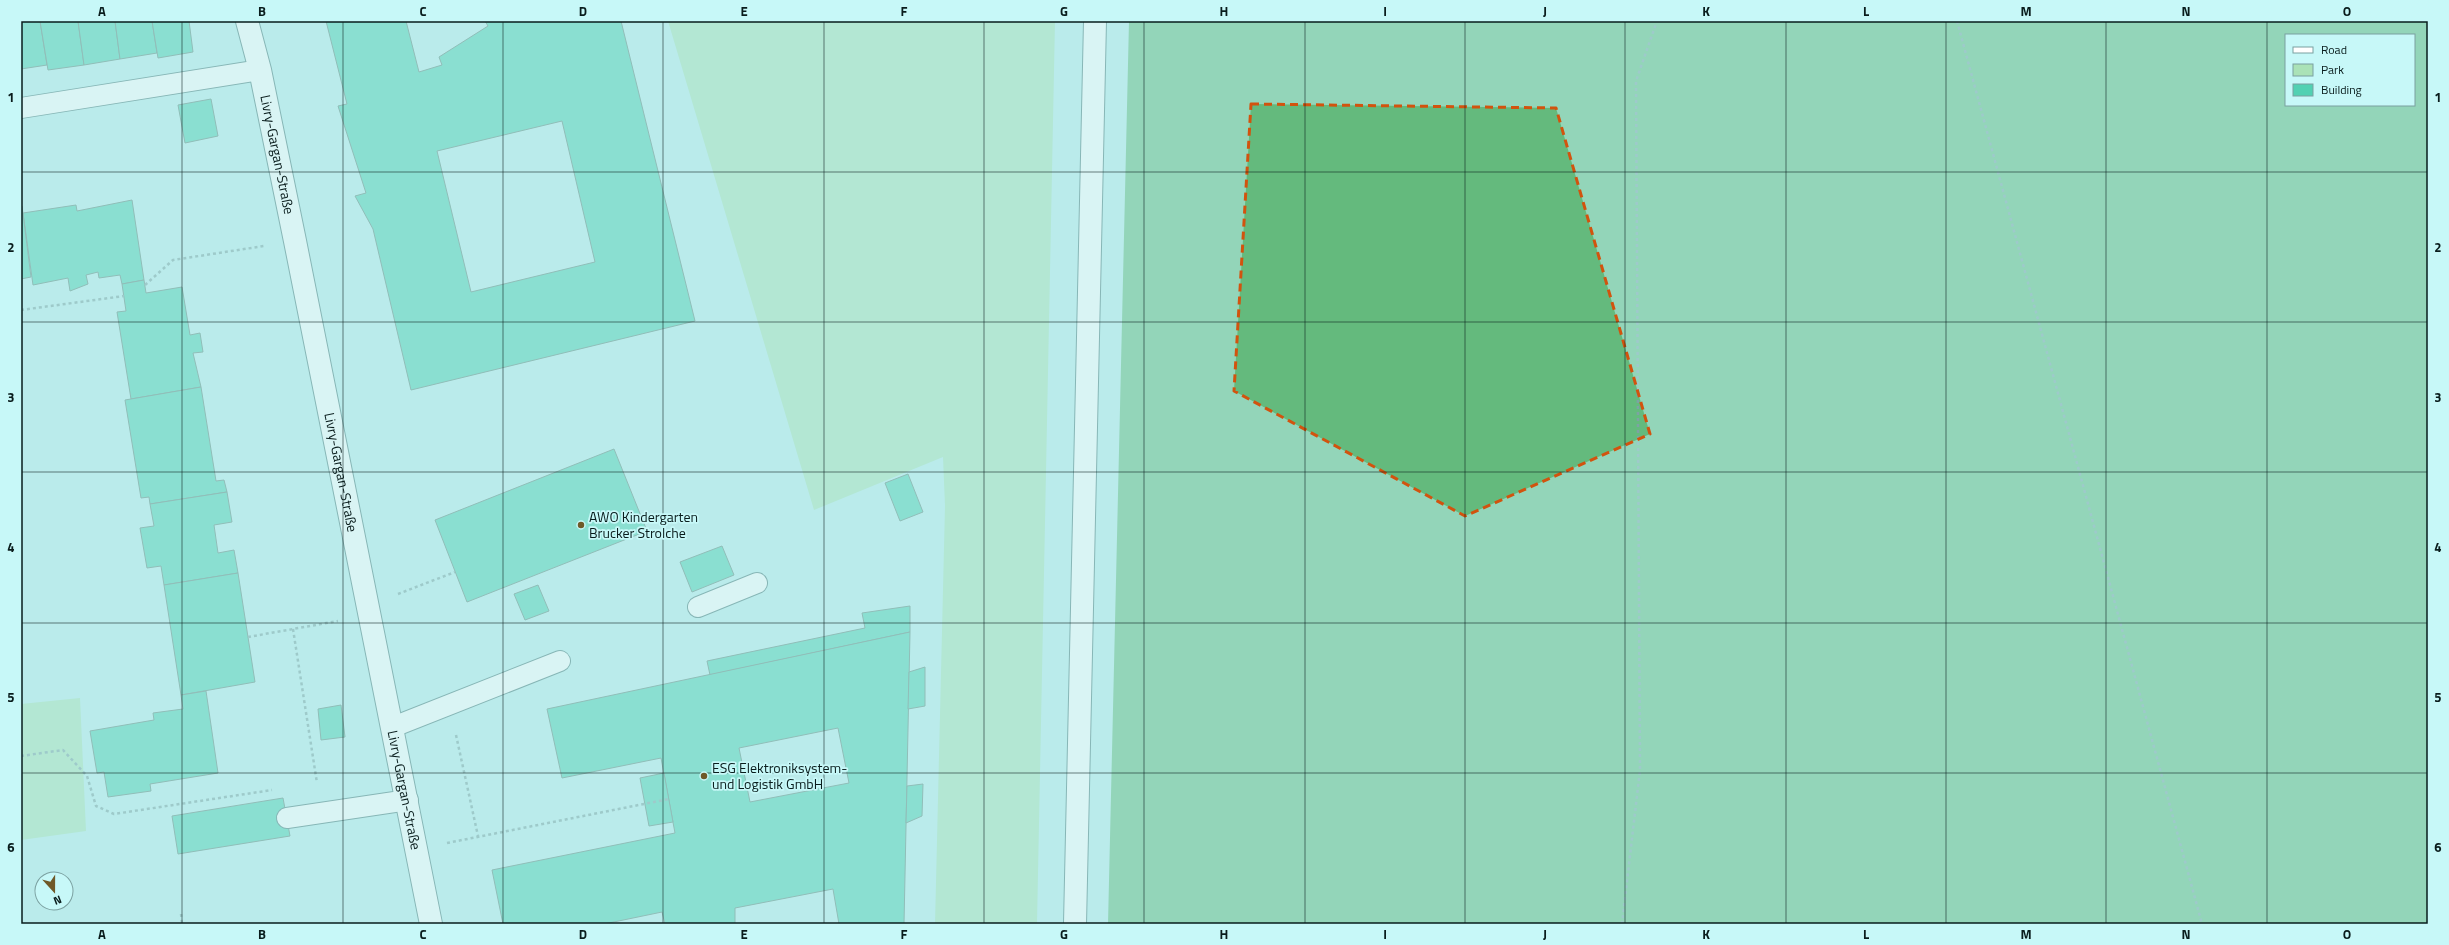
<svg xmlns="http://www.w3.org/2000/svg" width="2449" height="945" font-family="'Titillium Web',sans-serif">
<rect width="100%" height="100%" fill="#baebeb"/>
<g fill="#aae2b7">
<path d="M668,21H1055L1037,924H935L945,506L943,457L814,510Z"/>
<path d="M80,698L86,831L21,840V704Z"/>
</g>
<path fill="#64ba7d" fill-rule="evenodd" d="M1129,21H2428V924H1108ZM2286,35H2414V105H2286Z"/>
<g fill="#51d1b2" stroke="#5e877b" fill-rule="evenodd">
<path d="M21,21H40L47,65L21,69Z"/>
<path d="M40,21H78L84,65L48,70Z"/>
<path d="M78,21H115L120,59L84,65Z"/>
<path d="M115,21H152L157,53L120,59Z"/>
<path d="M152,21H189L193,52L158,58Z"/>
<path d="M326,21H406L419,72L442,65L439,57L488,26L485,21H621L695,321L411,390L373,229L355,196L366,193L338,106L347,104ZM562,121L595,262L471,292L437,151Z"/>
<path d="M211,99L218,136L185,143L178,105Z"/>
<path d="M132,200L144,280L122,284L120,275L99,278L98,272L86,275L88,284L70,291L68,278L33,285L23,213L76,205L77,211Z"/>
<path d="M22,206L31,277L21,279V207Z"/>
<path d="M144,280L146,293L182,287L190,335L200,333L203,352L193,353L201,387L131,399L117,312L126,311L122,284Z"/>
<path d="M201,387L216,481L224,480L227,492L150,504L149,497L141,498L125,400Z"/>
<path d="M614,449L647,531L467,602L435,520Z"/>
<path d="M908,474L923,512L900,521L885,483Z"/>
<path d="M227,492L232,522L214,525L218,553L234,550L238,573L164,585L161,566L147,568L140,528L154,526L150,504Z"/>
<path d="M722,546L734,575L692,592L680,562Z"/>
<path d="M238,573L255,682L181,695L164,585Z"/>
<path d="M538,585L549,611L525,620L514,594Z"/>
<path d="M910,606V632L710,675L707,661L865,628L862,613Z"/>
<path d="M910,632L904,924H839L833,889L735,908V924H665L662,912L604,924H503L492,870L675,833L661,758L562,778L547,709ZM838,728L849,783L750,802L739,748Z"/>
<path d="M925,667V706L908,709L909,672Z"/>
<path d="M206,691L218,773L150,784L151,791L108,797L104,772L97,773L90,731L154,720L153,713L183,709L181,695Z"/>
<path d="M341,705L345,737L321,740L318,709Z"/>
<path d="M664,773L673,822L649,826L640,778Z"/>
<path d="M923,784L922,816L906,823L907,786Z"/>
<path d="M283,798L290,836L178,854L172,816Z"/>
</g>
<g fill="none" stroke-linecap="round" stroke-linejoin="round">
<g stroke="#4a7777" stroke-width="22">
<g id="service">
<path d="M21,108L260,70"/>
<path d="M698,607L757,583"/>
<path d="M393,727L560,661"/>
<path d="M287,818L408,800"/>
</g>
</g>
<g stroke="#4a7777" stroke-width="24">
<g id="minor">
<path id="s1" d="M247,21L260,70L295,241L431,924"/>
</g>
</g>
<g stroke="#4a7777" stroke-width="24">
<path id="trunk" d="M1075,924L1095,21"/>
</g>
<g stroke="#7ca3a3" stroke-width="2.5" stroke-dasharray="3 3" stroke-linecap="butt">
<path d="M1957,21L2202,924"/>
<path d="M145,285L173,260L264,246"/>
<path d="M21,310L124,296"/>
<path d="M398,594L455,572"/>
<path d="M293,629L317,783"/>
<path d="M248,637L338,621"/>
<path d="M456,735L478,836"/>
<path d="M21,756L63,750L87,776L96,806L114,814L272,790"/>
<path d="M447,843L669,799"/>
<path d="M181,914L182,924"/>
<path d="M1622,924L1640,770L1636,81L1657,21"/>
</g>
<use href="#service" stroke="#fff" stroke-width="20"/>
<use href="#minor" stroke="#fff" stroke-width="22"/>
<use href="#trunk" stroke="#fff" stroke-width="22"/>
</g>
<path d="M0 0H2449V945H0ZM1251,104L1556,108L1650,434L1465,516L1234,391Z" fill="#baebeb" fill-opacity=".55" fill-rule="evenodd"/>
<path fill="none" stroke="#d2530e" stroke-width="3" stroke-dasharray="8 5" stroke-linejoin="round" d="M1251,104L1556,108L1650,434L1465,516L1234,391Z"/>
<path fill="none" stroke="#091c1c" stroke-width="1" stroke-opacity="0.55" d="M182,21V924M343,21V924M503,21V924M663,21V924M824,21V924M984,21V924M1144,21V924M1305,21V924M1465,21V924M1625,21V924M1786,21V924M1946,21V924M2106,21V924M2267,21V924M21,172H2428M21,322H2428M21,472H2428M21,623H2428M21,773H2428"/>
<g fill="#6f5928" stroke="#c7f8f8" stroke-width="1.5">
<circle cx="581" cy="525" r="4"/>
<circle cx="704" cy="776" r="4"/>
</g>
<g text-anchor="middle" stroke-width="3.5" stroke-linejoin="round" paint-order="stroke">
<g font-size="14" fill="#091c1c" stroke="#c7f8f8">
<text dy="5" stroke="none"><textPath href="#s1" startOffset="137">Livry-Gargan-Straße</textPath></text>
<text dy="5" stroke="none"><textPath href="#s1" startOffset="461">Livry-Gargan-Straße</textPath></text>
<text dy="5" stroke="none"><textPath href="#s1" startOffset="785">Livry-Gargan-Straße</textPath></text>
</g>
<g font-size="14" fill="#091c1c" stroke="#c7f8f8" text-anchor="start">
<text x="589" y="522">AWO Kindergarten<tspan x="589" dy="16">Brucker Strolche</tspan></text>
<text x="712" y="773">ESG Elektroniksystem-<tspan x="712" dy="16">und Logistik GmbH</tspan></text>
</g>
</g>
<rect width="2449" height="945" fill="none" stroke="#c7f8f8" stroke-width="44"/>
<rect x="2285" y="34" width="130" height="72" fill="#c7f8f8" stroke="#7ba0a0"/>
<rect x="2293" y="47" width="20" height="6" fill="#ffffff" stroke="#7ba0a0"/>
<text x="2321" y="54" font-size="12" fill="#091c1c">Road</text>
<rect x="2293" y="64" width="20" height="12" fill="#aae2b7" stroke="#7ba0a0"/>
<text x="2321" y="74" font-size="12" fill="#091c1c">Park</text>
<rect x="2293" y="84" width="20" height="12" fill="#51d1b2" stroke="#7ba0a0"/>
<text x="2321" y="94" font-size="12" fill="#091c1c">Building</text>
<g transform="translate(54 891) rotate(159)"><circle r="19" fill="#c7f8f8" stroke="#7ba0a0"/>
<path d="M0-3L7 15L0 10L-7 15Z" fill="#6f5928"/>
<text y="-6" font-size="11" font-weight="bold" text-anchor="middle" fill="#091c1c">N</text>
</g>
<rect x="22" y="22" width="2405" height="901" fill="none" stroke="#091c1c" stroke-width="1.5"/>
<g font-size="13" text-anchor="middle" font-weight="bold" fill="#091c1c">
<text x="102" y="16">A</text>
<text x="262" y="16">B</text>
<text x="423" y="16">C</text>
<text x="583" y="16">D</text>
<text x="744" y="16">E</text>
<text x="904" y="16">F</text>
<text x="1064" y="16">G</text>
<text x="1224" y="16">H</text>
<text x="1385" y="16">I</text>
<text x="1545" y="16">J</text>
<text x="1706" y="16">K</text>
<text x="1866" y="16">L</text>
<text x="2026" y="16">M</text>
<text x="2186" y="16">N</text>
<text x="2347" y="16">O</text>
<text x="11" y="102">1</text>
<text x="2438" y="102">1</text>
<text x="11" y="252">2</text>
<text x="2438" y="252">2</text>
<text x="11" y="402">3</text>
<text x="2438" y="402">3</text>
<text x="11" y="552">4</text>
<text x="2438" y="552">4</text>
<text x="11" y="702">5</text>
<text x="2438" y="702">5</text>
<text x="11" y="852">6</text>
<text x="2438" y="852">6</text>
<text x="102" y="939">A</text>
<text x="262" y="939">B</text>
<text x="423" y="939">C</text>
<text x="583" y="939">D</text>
<text x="744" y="939">E</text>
<text x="904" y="939">F</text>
<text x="1064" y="939">G</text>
<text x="1224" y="939">H</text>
<text x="1385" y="939">I</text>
<text x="1545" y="939">J</text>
<text x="1706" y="939">K</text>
<text x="1866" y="939">L</text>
<text x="2026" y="939">M</text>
<text x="2186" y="939">N</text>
<text x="2347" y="939">O</text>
</g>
</svg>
